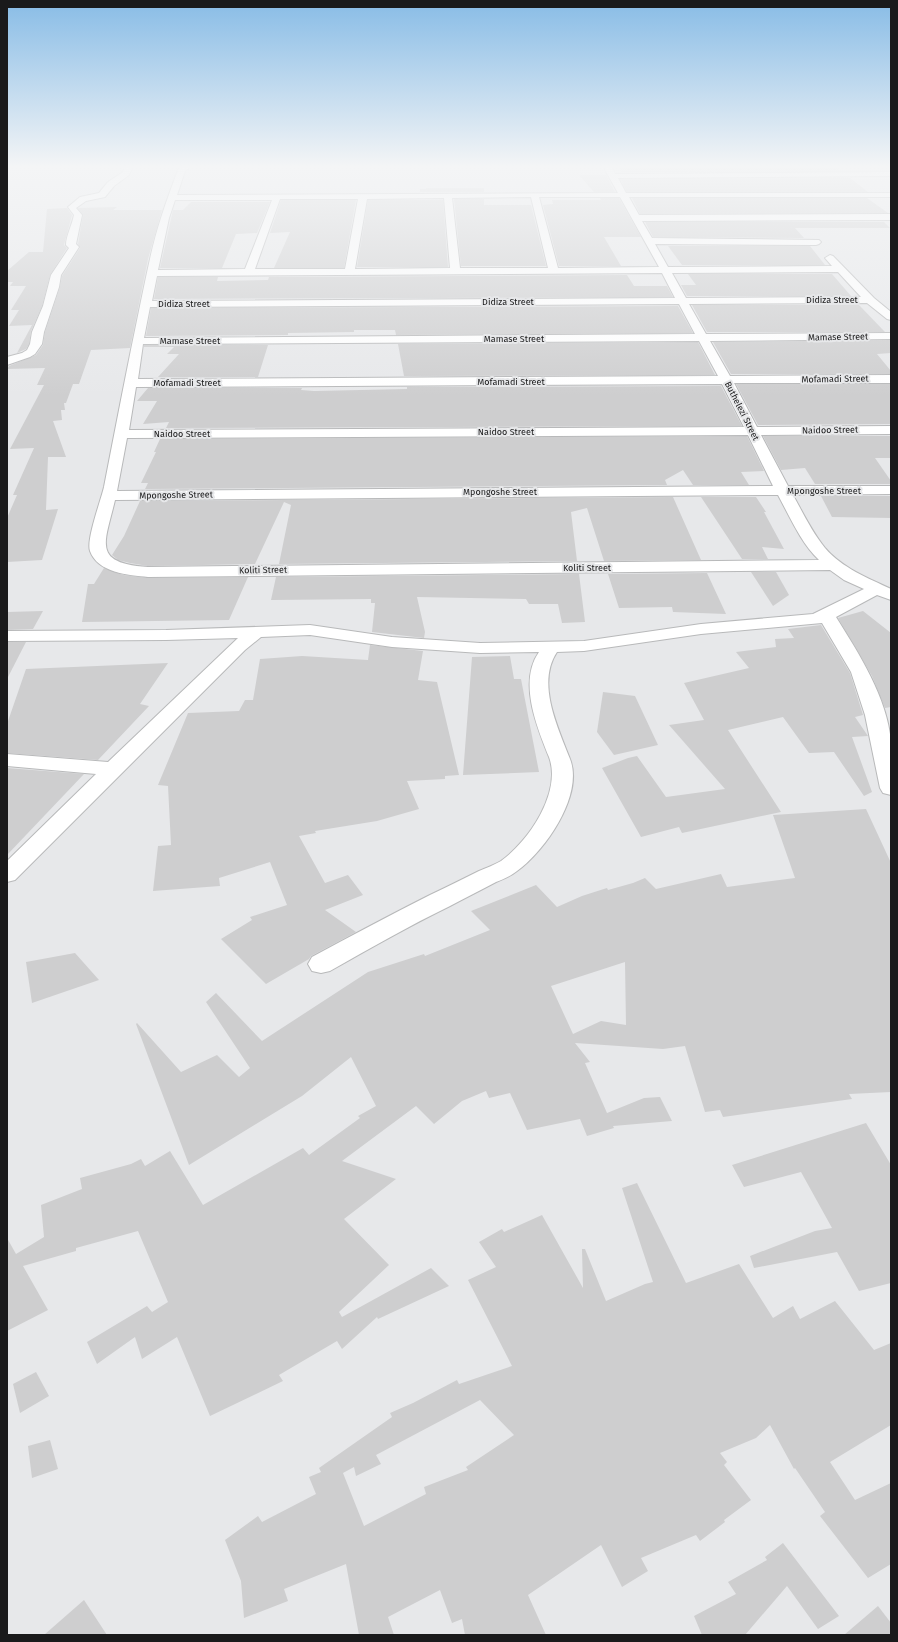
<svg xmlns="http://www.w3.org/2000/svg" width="898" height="1642" font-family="'Fira Sans',sans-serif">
<rect width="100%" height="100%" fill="#e7e8ea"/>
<g fill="#cececf" fill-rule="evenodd">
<path d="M619,166L832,167H835L841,171L622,172Z"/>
<path d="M579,175H606L615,192H594Z"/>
<path d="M850,178L868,192H627L620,179Z"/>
<path d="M426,188H484V192H420V189H426Z"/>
<path d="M600,198H619L641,237H604L621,266H559L543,205L553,204L552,200H601Z"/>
<path d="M632,198H867L888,213L640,214Z"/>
<path d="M454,199H484V205H531L546,266H461Z"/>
<path d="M281,200H356L344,268H274L290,232L270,233Z"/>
<path d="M368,200H443L448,267H357Z"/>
<path d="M191,202H270L257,233L236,234L222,268H160L173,210H183Z"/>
<path d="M117,207L113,210H162L148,259L130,348L91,350L79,384H73L66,403H64L65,410H61L62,420L53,421L66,457H48L46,510L58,509L42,560L7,562V518L17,495H13L34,448L10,449L44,385H37L45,368L7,369L9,366L36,355L43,345L45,332L60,287L62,276L80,248L78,244L83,215L78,208Z"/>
<path d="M67,208L72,215L65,241L64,245L67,248L50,275L42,306L31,331L29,344L26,349L17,353L32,325L9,326L19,310H11L26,286H10L13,282H7V271L29,252H43L47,209Z"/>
<path d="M645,222H884L890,228H795L804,238L653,237Z"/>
<path d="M668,246H810L825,265H682Z"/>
<path d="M688,274H832L851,296H687L681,285H696Z"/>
<path d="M627,275L634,286H667L673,297L154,299L158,277H218L217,281L268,280L269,277Z"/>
<path d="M692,305H859L885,332H707Z"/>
<path d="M678,306L693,333L396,335L395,330H354V332L288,333V335L146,336L151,308Z"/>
<path d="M891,340V353L877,354L891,371V374H731L713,342Z"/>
<path d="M698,342L715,375L404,376L398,344Z"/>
<path d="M144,345H268L258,377H158L179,354H167L174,347H144Z"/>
<path d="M736,384H891V424L758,425Z"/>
<path d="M721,386L742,426L166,428L169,422L143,424L157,401H137L148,388H302L301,390L314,391L407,389V387Z"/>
<path d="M747,436L764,471L741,472L749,485H693L683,470L665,480L667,485L145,489L148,483H141L156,452H154L160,439Z"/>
<path d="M763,436H891V458H875L891,481V484H815L805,468L781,470Z"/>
<path d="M821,496H891V518L832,517Z"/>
<path d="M673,497L701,560L604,561L587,508L571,512L577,561L279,564L291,505L284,502L255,564L148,566L130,563L118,560L112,555L124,536L140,501Z"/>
<path d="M701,497H756L766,512H764L784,549L762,547L768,559H742Z"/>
<path d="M104,568L123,575L148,578L248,577L229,620L82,622L88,584H94Z"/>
<path d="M751,572H776L789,595L773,606Z"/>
<path d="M707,573L726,614L673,612L672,607L619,608L608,574Z"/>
<path d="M579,574L585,622L562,623L558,604H529L526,599L417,597L425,632L424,638L372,632L375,603H371V599L271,600L276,577Z"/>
<path d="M43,611L33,629L7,630V612Z"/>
<path d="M863,611L891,633V707L885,708L872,676L838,618Z"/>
<path d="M821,625L850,673L863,715L855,717L868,736L852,737L872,792L864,796L834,752L809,753L783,717L728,730L781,812L682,833L679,827L641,837L602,768L628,758L637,756L666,797L725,789L669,725L704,720L684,683L749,668L736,652L776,647L775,639L794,638L788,629Z"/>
<path d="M7,642H26L7,679Z"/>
<path d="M370,645L423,651L418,680L437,682L459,775L445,776V779L407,781L419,809L377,821L315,831L316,833L299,836L325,883L348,875L363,895L325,910L356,932L311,956L309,959L266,984L221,939L252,920L250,917L287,905L270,862L219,878L220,886L153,891L158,846L171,845L168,786L158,785L188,713L239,711L245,700H253L260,659L302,656L368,660Z"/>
<path d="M510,656L514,679H521L539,772L463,775L472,657Z"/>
<path d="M168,663L140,704L149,706L98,760L7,753V724L26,669Z"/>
<path d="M603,692L635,696L658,745L614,755L597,732Z"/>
<path d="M7,768L84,774L7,855Z"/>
<path d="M866,809L891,863V1092L849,1094L852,1099L723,1117L720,1110L705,1112L685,1046L663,1049L575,1043L590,1062L585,1063L607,1113L644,1098L660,1097L672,1121L613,1126L614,1128L587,1136L580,1119L527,1130L510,1093L489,1098L486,1091L462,1101L434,1124L416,1106L342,1161L396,1179L344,1219L389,1265L339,1312L342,1317L431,1268L449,1286L378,1319L377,1317L342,1349L337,1341L279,1375L283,1381L210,1416L177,1337L142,1359L135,1337L97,1364L87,1342L147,1306L152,1312L168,1302L138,1231L76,1248V1251L23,1266L48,1310L7,1331V1238L16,1254L44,1237L41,1205L82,1189L80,1178L131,1164L141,1159L145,1166L170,1151L203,1205L303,1148L309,1155L360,1118L358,1116L376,1106L351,1057L302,1096L189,1165L136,1024L137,1023L181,1072L217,1055L239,1077L250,1068L206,1002L216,993L262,1041L368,972L424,954L425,956L490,930L471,911L536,885L557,907L582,896L607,888L608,890L633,883L645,878L656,889L721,874L727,887L795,878L773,815ZM625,962L626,1025L601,1021L573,1034L551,986Z"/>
<path d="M75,953L99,980L32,1003L26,962Z"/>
<path d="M866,1123L891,1165V1283L859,1291L837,1252L754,1268L750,1256L815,1231L832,1228L801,1172L744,1187L732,1165Z"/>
<path d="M637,1183L686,1283L739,1264L773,1318L793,1306L800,1319L835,1301L874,1350L891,1343V1425L830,1462L855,1500L891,1483V1564L868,1578L820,1516L825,1512L795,1468L794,1469L770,1425L756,1438L720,1453L727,1462L724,1465L751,1500L724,1520L725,1522L700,1541L696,1535L641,1558L648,1571L622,1587L601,1545L528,1595L546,1635H465L462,1619L452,1623L440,1590L388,1617L394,1635H359L346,1564L284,1589L288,1601L244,1618L241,1581L225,1540L258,1516L262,1522L316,1494L309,1477L321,1472L319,1468L392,1417L390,1413L413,1403L457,1380L459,1384L512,1366L468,1280L496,1267L479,1242L502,1229L504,1232L542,1215L583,1288L582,1249H585L606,1301L645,1284L653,1282L622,1188ZM480,1400L514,1435L466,1467L468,1470L424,1487L426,1494L364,1526L343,1473L354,1467L356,1476L381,1464L376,1455Z"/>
<path d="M36,1372L49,1396L20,1413L13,1384Z"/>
<path d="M50,1440L58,1469L32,1478L28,1446Z"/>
<path d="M783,1543L839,1616L818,1629L787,1586L745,1635H702L694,1616L736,1594L728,1582L767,1560L765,1557Z"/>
<path d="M84,1600L107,1635H44Z"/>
<path d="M878,1606L891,1623V1635H844Z"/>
</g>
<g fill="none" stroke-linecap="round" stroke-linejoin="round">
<g stroke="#b8b9ba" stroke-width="2">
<g id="minor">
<path d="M125,166H133L129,175L114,186L105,197L86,201L76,208L82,215L76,244L79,247L61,275L59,287L44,332L42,344L35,354L30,357L7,365V357L22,353L27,350L30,344L32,332L43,306L51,275L69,248L66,245C66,236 72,225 74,215L68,207L80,197L99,193L108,182L123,172Z"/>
<path d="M183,166H192L185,171L177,195L618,193L603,166H611L615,174L891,172V176L618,178L626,193H891V197H629L639,215L891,214V220L642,221L652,238L819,240L821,242L819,244L816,245L655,244L668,267L832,266L825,258L830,255L833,256L874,298L891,312V320L887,319L867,303L689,304L706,334L891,333V339L710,341L730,376L891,375V383H734L757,427L891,426V434L761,435L788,486H891V494L793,495C803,513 812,532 825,548C842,568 868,578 891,589V600L877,595L836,617C859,654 887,697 891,742C893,759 891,777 891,795L883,793L880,788L865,715L851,672L822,623L701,634L584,651L557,652C536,683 558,728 570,759C584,795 545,851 517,871C511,876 503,879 496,882C481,890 465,898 450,906C409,926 370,948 330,971L321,973L312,971L308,964L312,957C351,936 390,915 430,895C447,887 463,879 479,871C486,868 494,865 501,861C529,841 562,792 549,757C537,727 518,682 539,652L480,653L392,647L310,635L261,637L245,650L15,880L7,882V861L96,774L7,766V754L108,762L238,638L166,640L7,641V631L166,630L310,625L392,637L480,643L584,641L701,624L813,614L864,589L844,580L830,570L148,577C128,575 98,573 90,551C86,540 101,500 104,487C116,425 128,363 141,301C147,273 152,245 161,218C166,202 172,186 178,170ZM531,197L548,268H460L452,198ZM539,197H620L659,267L558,268ZM444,198L450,268L355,269L367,199ZM280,199H358L345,269H255ZM175,200H272L245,269L158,270L169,218ZM838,272L861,297L686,298L672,273ZM662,273L675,298L152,301L157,276ZM679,304L695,334L144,338L150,307ZM699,341L718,376L138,379L143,344ZM722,384L744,427L129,430L136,387ZM748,435L773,486L117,491L127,438ZM778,495C790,517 801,543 819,560L148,567C91,563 105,543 115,500Z"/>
</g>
</g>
<use href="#minor" fill="#fff" fill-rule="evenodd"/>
</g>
<linearGradient id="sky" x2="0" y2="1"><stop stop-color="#88bce6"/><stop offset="0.42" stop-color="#f4f5f6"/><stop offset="1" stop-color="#f4f5f6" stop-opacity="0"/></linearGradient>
<rect width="898" height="396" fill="url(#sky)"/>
<g text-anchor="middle" stroke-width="4" stroke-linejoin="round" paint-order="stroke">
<g font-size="9" fill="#1a1a1b" stroke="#e7e8ea">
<text x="832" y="303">Didiza Street</text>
<text x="508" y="305">Didiza Street</text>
<text x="184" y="307">Didiza Street</text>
<text transform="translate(838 337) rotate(-1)" y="3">Mamase Street</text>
<text x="514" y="342">Mamase Street</text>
<text x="190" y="344">Mamase Street</text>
<text transform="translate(835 379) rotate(-1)" y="3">Mofamadi Street</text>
<text x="511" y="385">Mofamadi Street</text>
<text x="187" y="386">Mofamadi Street</text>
<text transform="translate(742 411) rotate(63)" y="3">Buthelezi Street</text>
<text transform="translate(830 430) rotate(-1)" y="3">Naidoo Street</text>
<text x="506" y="435">Naidoo Street</text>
<text x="182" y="437">Naidoo Street</text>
<text x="824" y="494">Mpongoshe Street</text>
<text x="500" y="495">Mpongoshe Street</text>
<text transform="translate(176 495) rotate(-1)" y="3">Mpongoshe Street</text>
<text x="587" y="571">Koliti Street</text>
<text transform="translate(263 570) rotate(-1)" y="3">Koliti Street</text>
</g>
</g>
<rect width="898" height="1642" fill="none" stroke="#1a1a1b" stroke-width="16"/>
</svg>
